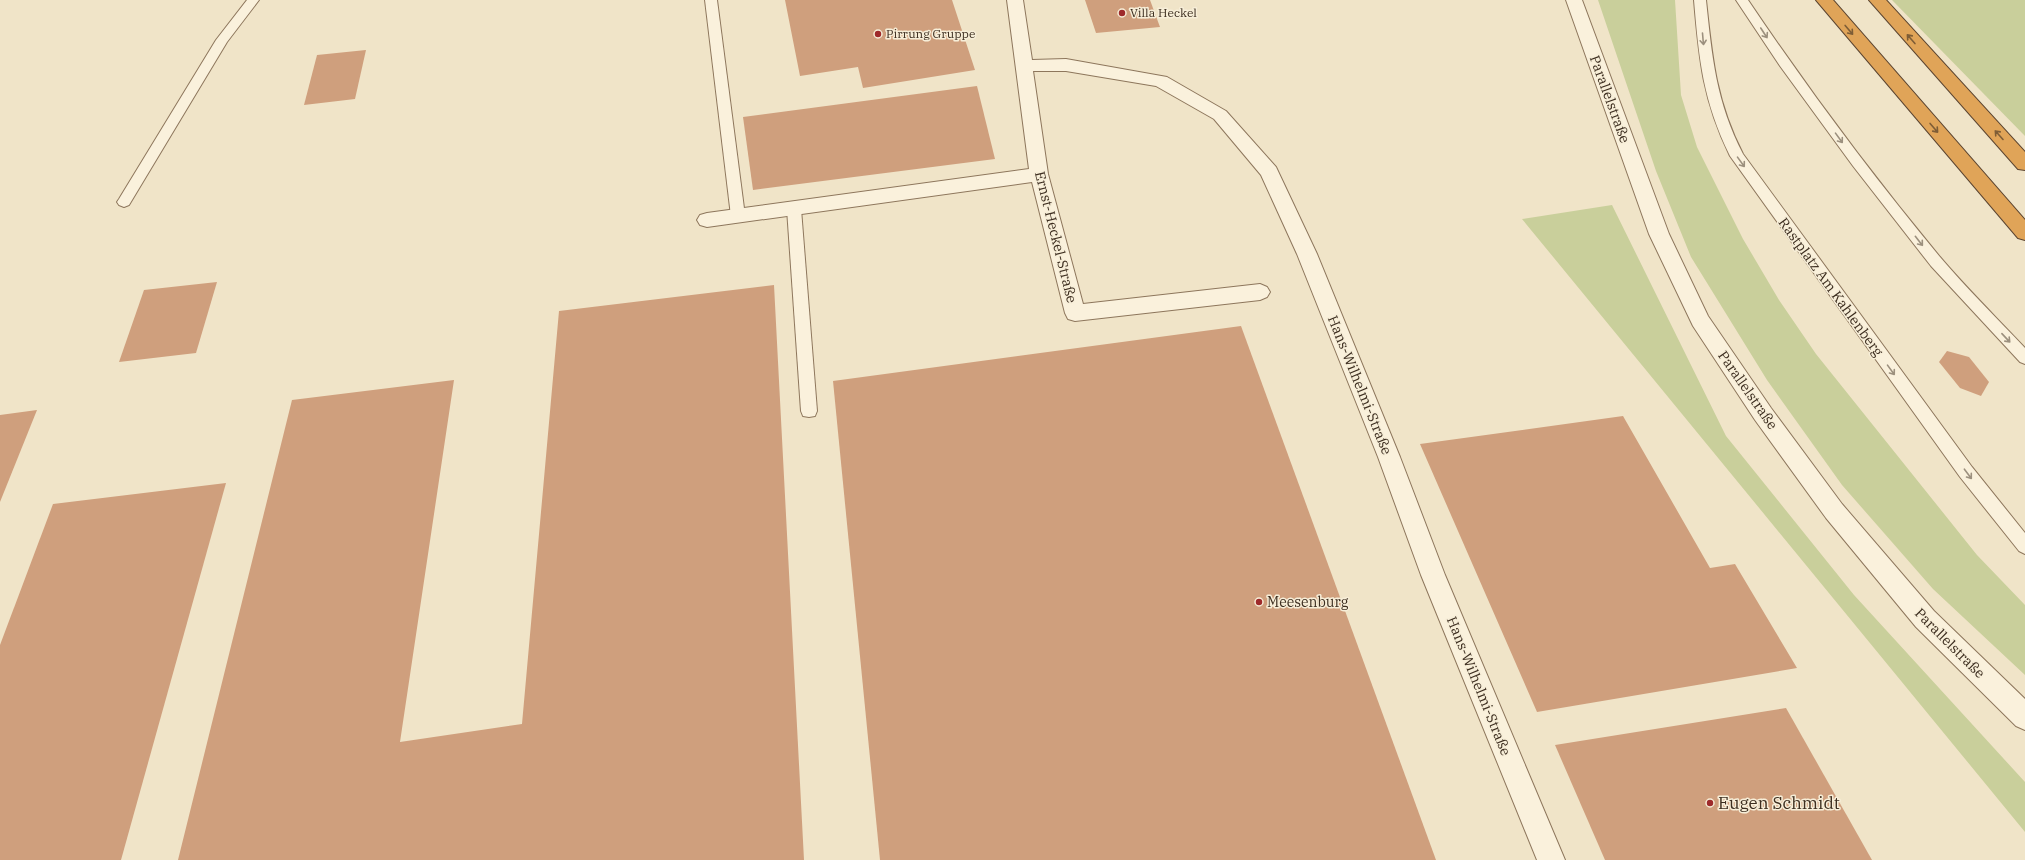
<svg xmlns="http://www.w3.org/2000/svg" width="2025" height="860" font-family="'IBM Plex Serif',serif">
<rect width="100%" height="100%" fill="#f0e4c8"/>
<g fill="#c9cf9b">
<path d="M1598,0H1675L1681,95L1697,147L1743,239L1779,300L1816,354L1977,555L2025,605V675L1933,589L1842,485L1767,380L1691,257L1656,171Z"/>
<path d="M1892,0H2025V136Z"/>
<path d="M1612,205L1726,436L1854,595L2025,782V832L1522,219Z"/>
</g>
<g fill="#cf9f7d">
<path d="M785,0H952L975,70L863,88L858,67L800,76Z"/>
<path d="M1085,0H1150L1160,27L1096,33Z"/>
<path d="M366,50L355,99L304,105L317,55Z"/>
<path d="M977,86L995,159L753,190L743,117Z"/>
<path d="M217,282L196,353L119,362L144,290Z"/>
<path d="M774,285L804,860H178L292,400L454,380L400,742L522,724L559,311Z"/>
<path d="M1241,326L1436,860H880L833,381Z"/>
<path d="M1947,351L1969,357L1989,382L1981,396L1960,388L1939,362Z"/>
<path d="M37,410L0,502V415Z"/>
<path d="M1623,416L1710,568L1735,564L1797,668L1537,712L1420,444Z"/>
<path d="M226,483L121,860H0V645L53,504Z"/>
<path d="M1786,708L1872,860H1605L1555,745Z"/>
</g>
<g fill="none" stroke-linecap="round" stroke-linejoin="round">
<g stroke="#8d765c" stroke-width="2">
<g id="service">
<path d="M247,0H259L227,42L129,205L124,207L119,205L117,202L119,199L216,40Z"/>
<path d="M705,0H717L745,216L743,220L738,221L733,220L731,216Z"/>
<path d="M1694,0H1706C1712,57 1716,102 1743,154L1972,467L2025,533V554L2019,551L1960,477L1730,156C1703,101 1699,60 1694,0Z"/>
<path d="M1736,0H1748C1808,89 1872,175 1940,257C1967,289 1997,318 2025,348V364L2020,362L1931,266L1853,166L1780,66Z"/>
<path d="M794,204L799,205L801,209L817,411L815,416L809,417L803,416L801,411L787,209L789,205Z"/>
</g>
</g>
<g stroke="#8d765c" stroke-width="2">
<path id="minor" d="M1007,0H1023L1032,60L1066,59L1167,77L1226,111L1276,167L1317,254L1400,457L1445,575L1565,860H1537L1421,575L1378,457L1297,254L1261,175L1214,119L1156,86L1066,71H1033L1048,174L1083,304L1260,284L1267,287L1270,292L1267,297L1260,300L1075,321L1068,319L1065,313L1032,182L707,227L700,225L697,220L700,215L707,213L1029,169Z"/>
</g>
<g stroke="#8d765c" stroke-width="2">
<path id="tertiary" d="M1566,0H1582L1669,234L1708,316L1771,408L1842,504L1934,611L2025,699V730L2016,726L1916,627L1826,518L1755,420L1693,326L1649,234Z"/>
</g>
<g stroke="#5b4430" stroke-width="2">
<g id="motorway">
<path d="M1816,0H1833L2025,220V240L2018,238Z"/>
<path d="M1869,0H1886L2025,152V170L2018,169Z"/>
</g>
</g>
<use href="#service" fill="#faf1dc" fill-rule="evenodd"/>
<use href="#minor" fill="#faf1dc" fill-rule="evenodd"/>
<use href="#tertiary" fill="#faf1dc" fill-rule="evenodd"/>
<use href="#motorway" fill="#e0a458" fill-rule="evenodd"/>
</g>
<defs><path id="oneway-shaft" d="M-6 0H5M1.5-3L5.5 0L1.5 3" fill="none" stroke-width="1.6" stroke-linecap="round" stroke-linejoin="round"/></defs>
<g stroke="#7e5d36">
<use href="#oneway-shaft" transform="translate(1849 30) rotate(50)"/>
<use href="#oneway-shaft" transform="translate(1911 39) rotate(-131)"/>
<use href="#oneway-shaft" transform="translate(1934 128) rotate(49)"/>
<use href="#oneway-shaft" transform="translate(1999 135) rotate(-132)"/>
</g>
<g stroke="#9c907e">
<use href="#oneway-shaft" transform="translate(1764 33) rotate(57)"/>
<use href="#oneway-shaft" transform="translate(1703 39) rotate(85)"/>
<use href="#oneway-shaft" transform="translate(1839 138) rotate(54)"/>
<use href="#oneway-shaft" transform="translate(1741 162) rotate(54)"/>
<use href="#oneway-shaft" transform="translate(1919 241) rotate(52)"/>
<use href="#oneway-shaft" transform="translate(2006 338) rotate(47)"/>
<use href="#oneway-shaft" transform="translate(1891 370) rotate(54)"/>
<use href="#oneway-shaft" transform="translate(1968 474) rotate(53)"/>
</g>
<g fill="#9e2a2b" stroke="#f7eed8" stroke-width="1.5">
<circle cx="1122" cy="13" r="4"/>
<circle cx="878" cy="34" r="4"/>
<circle cx="1259" cy="602" r="4"/>
<circle cx="1710" cy="803" r="4"/>
</g>
<g text-anchor="middle" stroke-width="3" stroke-linejoin="round" paint-order="stroke">
<g font-size="12" fill="#3d2e20" stroke="#f7eed8" text-anchor="start">
<text x="1130" y="17">Villa Heckel</text>
<text x="886" y="38">Pirrung Gruppe</text>
</g>
<g font-size="14" fill="#3d2e20" stroke="#f7eed8">
<text transform="translate(1610 99) rotate(70)" y="5">Parallelstraße</text>
<text transform="translate(1056 237) rotate(76)" y="5">Ernst-Heckel-Straße</text>
<text transform="translate(1831 287) rotate(54)" y="5">Rastplatz Am Kahlenberg</text>
<text transform="translate(1360 385) rotate(68)" y="5">Hans-Wilhelmi-Straße</text>
<text transform="translate(1748 390) rotate(55)" y="5">Parallelstraße</text>
<text transform="translate(1950 643) rotate(45)" y="5">Parallelstraße</text>
<text transform="translate(1479 686) rotate(68)" y="5">Hans-Wilhelmi-Straße</text>
</g>
<g font-size="14" fill="#3d2e20" stroke="#f7eed8" text-anchor="start">
<text x="1267" y="607">Meesenburg</text>
</g>
<g font-size="17" fill="#3d2e20" stroke="#f7eed8" text-anchor="start">
<text x="1718" y="809">Eugen Schmidt</text>
</g>
</g>
</svg>
